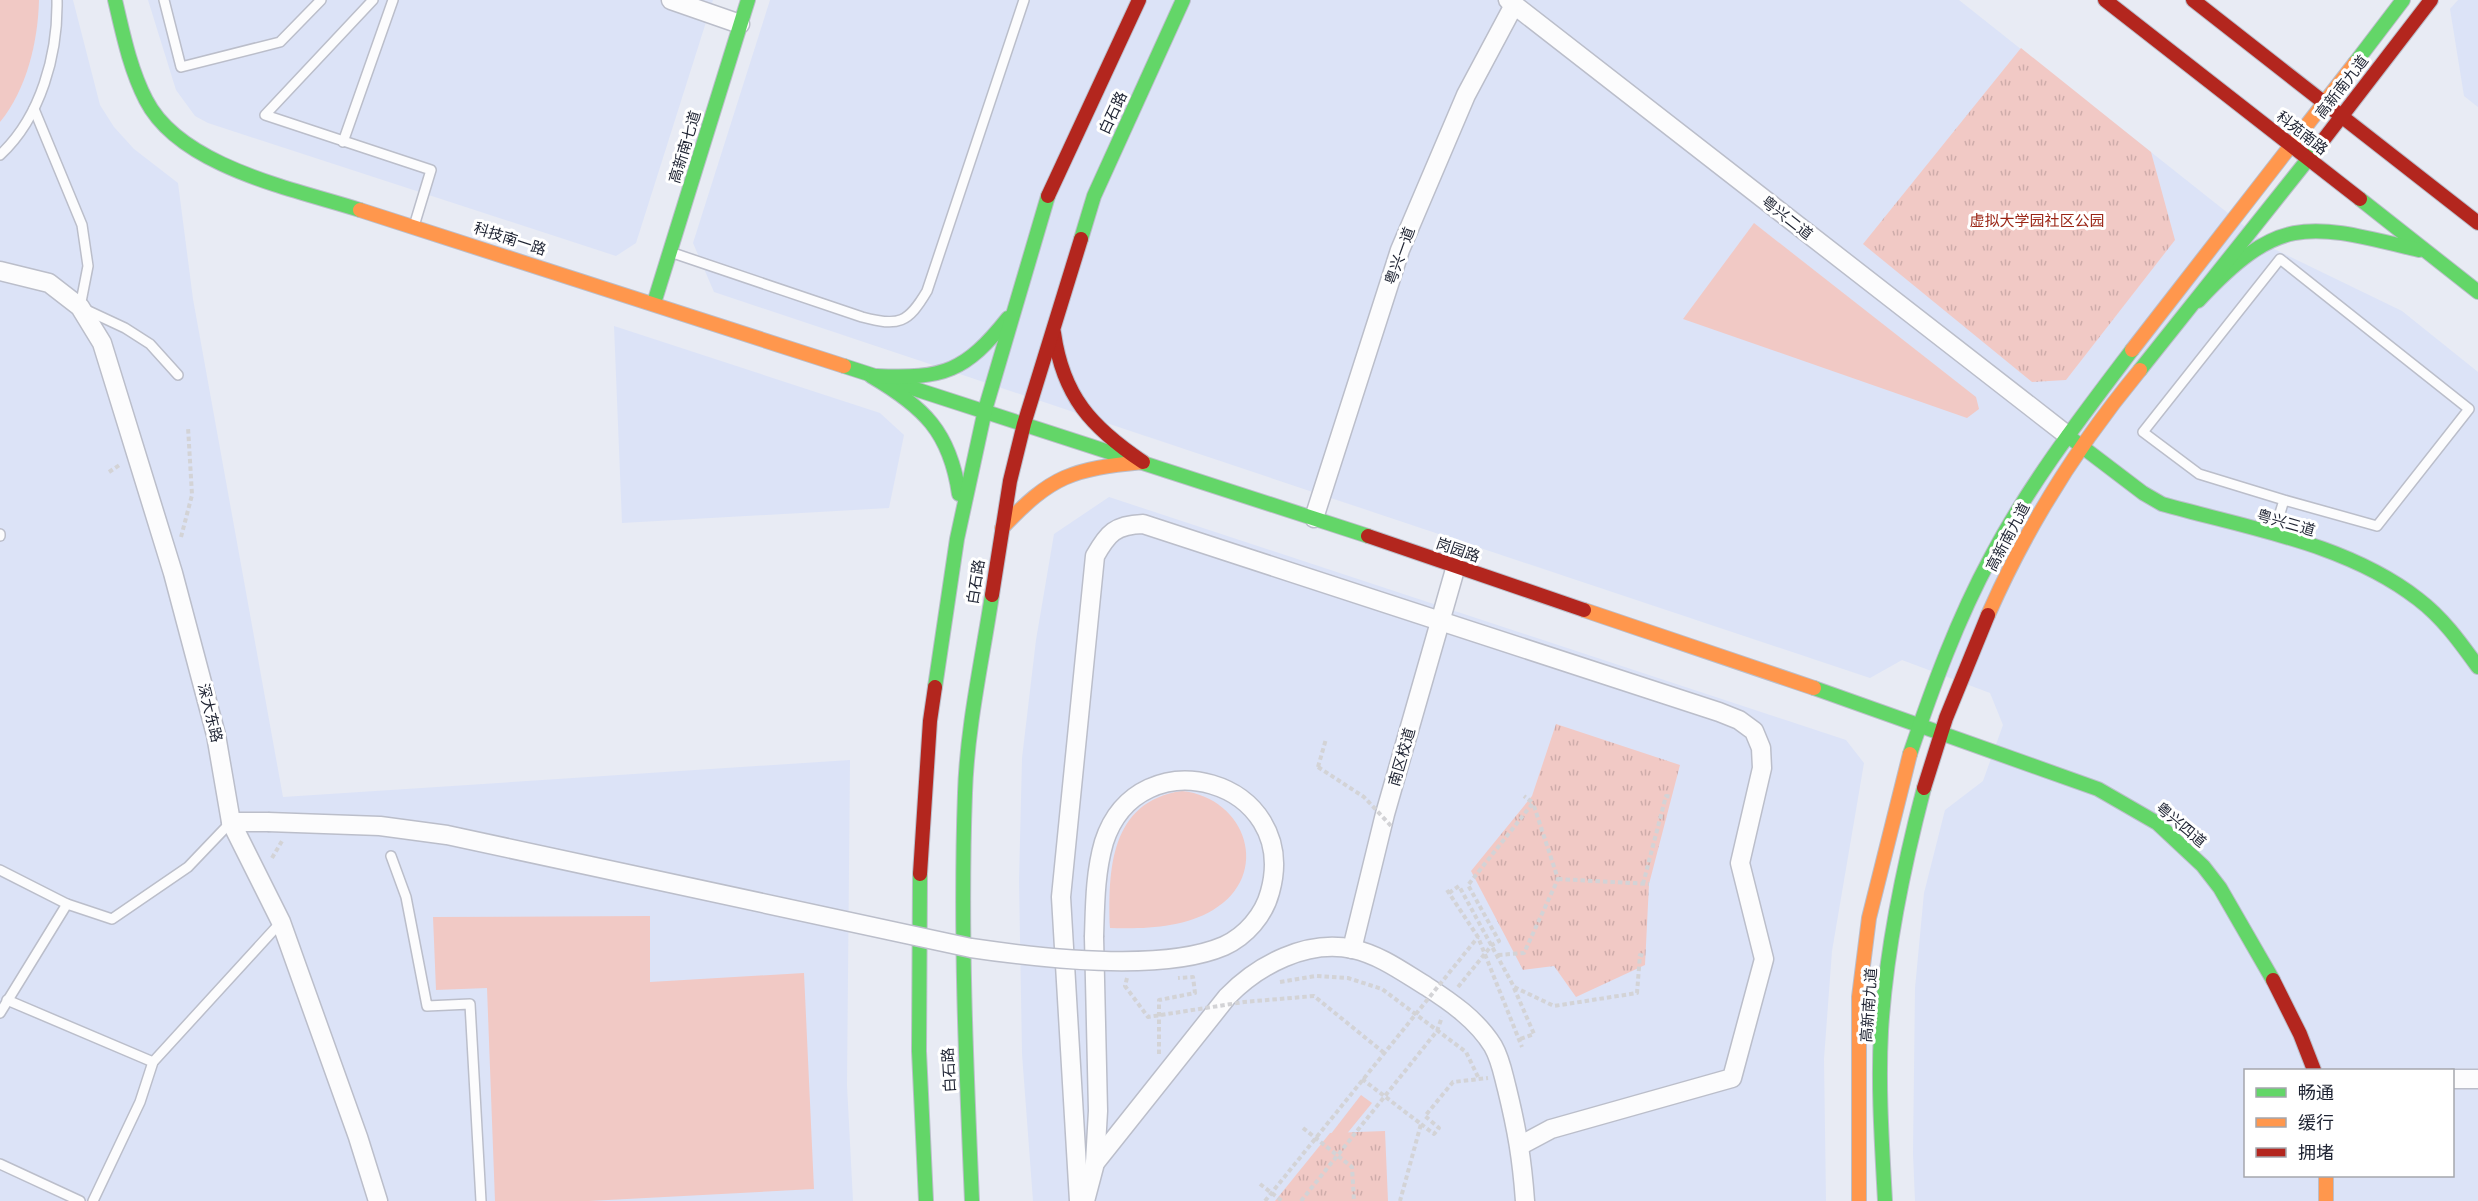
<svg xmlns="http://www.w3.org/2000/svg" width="2478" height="1201" font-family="'Noto Sans','Noto Sans SC',sans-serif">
<defs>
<pattern id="park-tufts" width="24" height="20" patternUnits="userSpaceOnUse" patternTransform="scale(1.5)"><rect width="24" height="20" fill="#f1c9c5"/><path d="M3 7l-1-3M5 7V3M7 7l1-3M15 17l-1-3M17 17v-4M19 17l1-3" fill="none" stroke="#ceacaa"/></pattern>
</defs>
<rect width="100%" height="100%" fill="#e8ebf4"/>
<g fill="#dce3f7" fill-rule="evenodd">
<path d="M0,0H73L100,105L114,127L134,149L178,183L193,299L283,797L850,760L847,1085L853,1201H0Z"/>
<path d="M148,0H713L636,243L616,256L208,123L195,116L176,90Z"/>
<path d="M770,0H1959L2272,248L2402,311L2478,372V1201H1915L1913,1154L1915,988L1924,893L1945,810L1983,781L2003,725L1990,693L1902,660L1870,678L714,292L693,243ZM2246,1070H2452V1176H2246Z"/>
<path d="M2458,0H2478V107L2464,96L2450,9Z"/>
<path d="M614,326L880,413L904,435L889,508L622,523Z"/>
<path d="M1109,497L1846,740L1864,763L1832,951L1824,1059L1826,1201H1033L1022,1054L1019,881L1022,758L1036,640L1054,534Z"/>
</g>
<g fill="#f1c9c5">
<path d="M0,0H39C38,41 27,89 0,122Z"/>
<path d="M1754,223L1976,397L1979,409L1967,418L1683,319Z"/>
<path d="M1182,791C1247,798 1272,875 1213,910C1183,928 1144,929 1110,928C1108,870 1110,801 1182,791Z"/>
<path d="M650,916V982L804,973L814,1189L589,1201H495L487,988L436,990L433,917Z"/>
<path d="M1361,1095L1372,1103L1336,1147L1327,1139Z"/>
</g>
<g fill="url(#park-tufts)">
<path d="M2021,48L2151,152L2175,240L2066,380L2032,382L1863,244Z"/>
<path d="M1556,724L1680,765L1649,884L1645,965L1576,997L1554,966L1523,970L1471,871L1532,796Z"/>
<path d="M1385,1131L1388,1201H1275L1330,1133Z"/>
</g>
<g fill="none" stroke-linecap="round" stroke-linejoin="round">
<g stroke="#bbbeca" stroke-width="12">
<g id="lane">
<path d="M164,0L181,67L280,42L321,0"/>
<path d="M373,0L265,115L431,170L414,226"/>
<path d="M34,109L82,225L88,266L80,307L125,328L150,344L178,375"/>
<path d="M343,142L393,0"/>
<path d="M0,155C41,117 58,54 57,0"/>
<path d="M673,253L862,317C899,327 908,323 927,291L1024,0"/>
<path d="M2274,533L2284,500L2377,526L2469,409L2280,259L2143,432L2199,474L2284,500"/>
<path d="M0,534V536"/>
<path d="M391,856L406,897L427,1006L470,1004L481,1201"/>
<path d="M0,870L67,904"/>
<path d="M7,1000L153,1062"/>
<path d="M0,1013L67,904L112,919L188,867L231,822"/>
<path d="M0,1164L80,1201"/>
<path d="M93,1201L140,1102L153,1062L281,922"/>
</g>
</g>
<g stroke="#bbbeca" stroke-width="21">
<g id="street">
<path d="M671,0L740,24"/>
<path d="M1508,0L2067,435"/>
<path d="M0,271L49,283L80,307L102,343L173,573L216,735L231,822L281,922L358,1137L378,1201"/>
<path d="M1314,518L1400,250L1466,95L1514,5"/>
<path d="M231,822H268"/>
<path d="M1094,937L1098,1111L1095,1163"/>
<path d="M1352,949L1385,814L1456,566"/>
<path d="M2452,1079H2478"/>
<path d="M1079,1201L1061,897L1095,556C1108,533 1115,525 1143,524L1719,712L1739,720L1754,731L1761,748L1762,768L1740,863L1764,959L1732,1078L1551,1129L1521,1145"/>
<path d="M1085,1201L1095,1163L1227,997C1258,965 1307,939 1353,949C1380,955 1403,972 1426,986C1451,1002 1477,1020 1493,1046C1501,1060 1503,1074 1507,1089C1517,1130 1522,1159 1525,1201"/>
</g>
</g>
<g stroke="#bbbeca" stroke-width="16">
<g id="fast">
<path d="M115,0C123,34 130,69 146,100C180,167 294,189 360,210"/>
<path d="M2355,63L2403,0"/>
<path d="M2360,199L2478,292"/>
<path d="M1081,239L1094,196L1183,0"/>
<path d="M2198,301C2281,212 2309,224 2419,250"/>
<path d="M654,303L748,0"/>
<path d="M844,366L1368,536"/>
<path d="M2140,370L2321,143"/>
<path d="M871,376C924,407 950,432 959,494"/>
<path d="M876,376C944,379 965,372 1008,318"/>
<path d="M2068,436L2143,493L2162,504C2247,528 2346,543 2418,599C2443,618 2460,642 2478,667"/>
<path d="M935,687L957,539L985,410L1048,196"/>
<path d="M1814,688L2098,789L2157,823L2203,866L2220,888L2273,980"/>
<path d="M1910,754C1933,686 1957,620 1991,557C2030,483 2082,416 2132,350"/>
<path d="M920,874L919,1051L926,1201"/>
<path d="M972,1201C966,1065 960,929 965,793C967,727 982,661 992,595"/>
<path d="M1885,1201C1882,1145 1878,1088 1881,1031C1886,949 1903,868 1924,788"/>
</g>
</g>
<g stroke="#bbbeca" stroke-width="16">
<g id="slow">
<path d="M360,210L844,366"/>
<path d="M2132,350L2355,63"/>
<path d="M1002,528C1052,475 1072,469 1143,462"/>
<path d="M1584,610L1814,688"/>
<path d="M1988,615C2027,526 2078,445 2140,370"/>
<path d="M2326,1176V1201"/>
<path d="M1859,1201V997L1869,918L1910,754"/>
</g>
</g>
<g stroke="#bbbeca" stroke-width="16">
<g id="jam">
<path d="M2105,0L2360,199"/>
<path d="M2193,0L2478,223"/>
<path d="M2321,143L2431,0"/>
<path d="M1048,196L1139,0"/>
<path d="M1054,333C1063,396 1091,427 1143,462"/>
<path d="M1368,536L1584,610"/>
<path d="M992,595L1010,481L1024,424L1081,239"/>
<path d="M1924,788L1946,718L1988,615"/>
<path d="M920,874L930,721L935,687"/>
<path d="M2273,980L2300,1034L2314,1070"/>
</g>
</g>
<g stroke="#d3d3d6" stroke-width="4" stroke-dasharray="4.5 3" stroke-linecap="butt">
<path d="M109,472L121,464"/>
<path d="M181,537L192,495L188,427"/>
<path d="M1318,767L1326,739"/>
<path d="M1558,879L1649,884"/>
<path d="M1643,884L1666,796L1672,797"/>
<path d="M1449,893L1459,886L1514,987L1554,1006L1637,993L1640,955L1645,956"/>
<path d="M1498,955L1524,953L1558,879L1533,803"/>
<path d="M1280,982L1316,976L1348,978L1382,989L1466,1052L1479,1079"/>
<path d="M1458,987L1492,945L1499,941L1468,885L1533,803L1524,796"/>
<path d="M1514,988L1534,1034L1520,1039"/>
<path d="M1159,1054V1000L1195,993L1193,977L1178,978"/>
<path d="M1421,1124L1434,1134L1439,1128L1425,1116L1453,1082L1488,1078"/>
<path d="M1303,1128L1352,1167L1354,1201"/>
<path d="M1260,1184L1282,1201"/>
<path d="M1301,1201L1437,1031L1442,1017"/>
</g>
<use href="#lane" stroke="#fcfcfd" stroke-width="9"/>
<use href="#street" stroke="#fcfcfd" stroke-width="18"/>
<use href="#fast" stroke="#63d668" stroke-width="14"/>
<use href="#slow" stroke="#ff974d" stroke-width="14"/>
<use href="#jam" stroke="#b3261e" stroke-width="14"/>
<g stroke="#bbbeca" stroke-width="21" stroke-linecap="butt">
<path id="street-bridge" d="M268,822L380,826L447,835L971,948C1039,958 1161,973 1224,946C1246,936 1264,915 1270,892C1301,780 1139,734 1104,842C1095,873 1095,905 1094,937"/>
</g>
<g stroke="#d3d3d6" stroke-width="4" stroke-dasharray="4.5 3" stroke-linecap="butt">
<path d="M1318,767L1364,797L1392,827"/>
<path d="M272,858L282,841"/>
<path d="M1447,890L1478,937L1522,1047"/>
<path d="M1127,978L1125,986L1148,1017L1244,1002L1314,996L1383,1052"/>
<path d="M1362,1079L1421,1124L1400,1201"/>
<path d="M1265,1201L1478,937"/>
</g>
<use href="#street-bridge" stroke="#fcfcfd" stroke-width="18"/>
</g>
<g text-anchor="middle" stroke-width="6" stroke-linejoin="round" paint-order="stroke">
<g font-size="15" fill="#1e2332" stroke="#fff">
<text transform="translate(2342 87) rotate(-52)" y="5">高新南九道</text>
<text transform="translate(1113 113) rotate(-65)" y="5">白石路</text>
<text transform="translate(2302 133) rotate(38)" y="5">科苑南路</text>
<text transform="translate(685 147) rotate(-73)" y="5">高新南七道</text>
<text transform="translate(1787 218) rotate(38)" y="5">粤兴二道</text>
<text transform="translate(510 239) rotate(18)" y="5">科技南一路</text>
<text transform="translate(1400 256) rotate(-70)" y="5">粤兴一道</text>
<text transform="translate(2286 523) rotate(16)" y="5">粤兴三道</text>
<text transform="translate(2008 537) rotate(-62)" y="5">高新南九道</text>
<text transform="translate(1458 550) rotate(19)" y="5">岗园路</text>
<text transform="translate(976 582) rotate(-81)" y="5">白石路</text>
<text transform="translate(210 713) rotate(76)" y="5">深大东路</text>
<text transform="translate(1402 757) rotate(-74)" y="5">南区校道</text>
<text transform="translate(2181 825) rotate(40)" y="5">粤兴四道</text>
<text transform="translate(1869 1005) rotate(-86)" y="5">高新南九道</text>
<text transform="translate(949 1070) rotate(-93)" y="5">白石路</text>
</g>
<g font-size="15" fill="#9b2616" stroke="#fff">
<text x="2037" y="226">虚拟大学园社区公园</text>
</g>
</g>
<rect x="2244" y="1069" width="210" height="108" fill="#ffffff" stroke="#a5a7ad" stroke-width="1.5"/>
<rect x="2256" y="1088" width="30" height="9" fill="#63d668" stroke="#a5a7ad" stroke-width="1.5"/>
<text x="2298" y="1099" font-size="18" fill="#1e2332">畅通</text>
<rect x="2256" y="1118" width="30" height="9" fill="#ff974d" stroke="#a5a7ad" stroke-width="1.5"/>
<text x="2298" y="1129" font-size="18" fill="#1e2332">缓行</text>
<rect x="2256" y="1148" width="30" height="9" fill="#b3261e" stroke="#a5a7ad" stroke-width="1.5"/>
<text x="2298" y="1159" font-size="18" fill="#1e2332">拥堵</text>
</svg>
